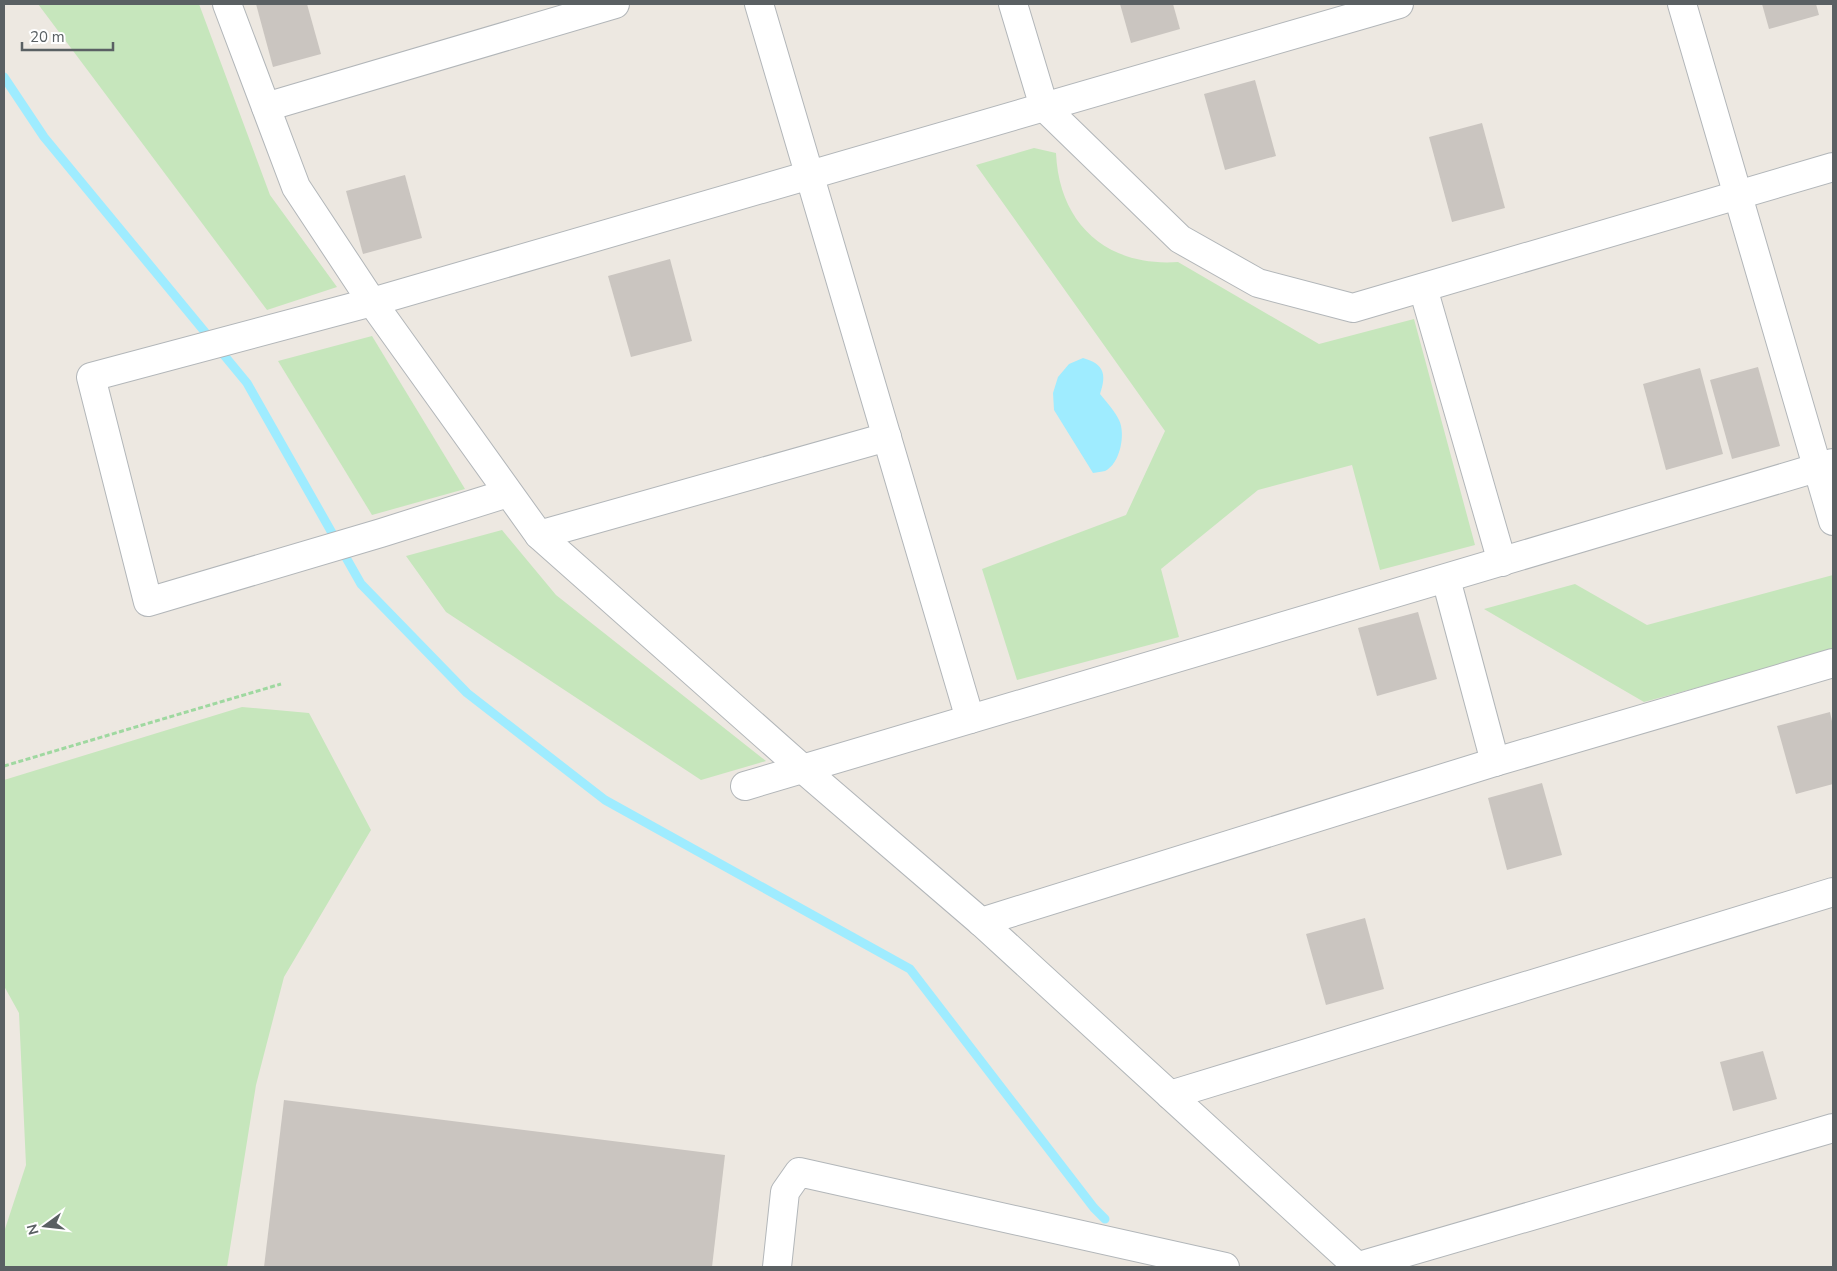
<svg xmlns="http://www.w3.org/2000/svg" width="1837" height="1271" font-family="'Nunito Sans',sans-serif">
<rect width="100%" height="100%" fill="#ede8e1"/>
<g fill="#c6e6bc">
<path d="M38,4H199L270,195L337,287L267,310Z"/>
<path d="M1034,148L1056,153C1059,224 1107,267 1178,262L1319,344L1414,319L1475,545L1380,570L1352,465L1258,490L1161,569L1179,637L1017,680L982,569L1126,515L1165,431L976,165Z"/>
<path d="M372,336L465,489L372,515L278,361Z"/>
<path d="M502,530L556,595L766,761L701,780L446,612L406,556Z"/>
<path d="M1833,575V651L1644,702L1484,609L1575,584L1647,625Z"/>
<path d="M242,707L309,713L371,830L284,977L256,1085L227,1267H4V1232L26,1165L19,1013L4,986V780Z"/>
</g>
<path fill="#9fecff" d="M1083,358C1104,364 1107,374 1100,394C1107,403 1115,411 1119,420C1126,434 1120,464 1105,471C1102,472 1097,472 1093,473L1054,410L1053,393L1058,377L1069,364Z"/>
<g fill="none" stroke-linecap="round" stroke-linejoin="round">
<path stroke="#9fecff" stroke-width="9" d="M4,77L44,137L247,383L361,584L467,693L605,800L910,969L1094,1208L1105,1219"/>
</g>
<g fill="#cac5c0">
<path d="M256,4H307L321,54L273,67Z"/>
<path d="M1120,4H1173L1180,29L1131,43Z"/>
<path d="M1762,4H1816L1819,15L1769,29Z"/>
<path d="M1255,80L1276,156L1225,170L1204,94Z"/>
<path d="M1482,123L1505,208L1452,222L1429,137Z"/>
<path d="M405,175L422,238L363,254L346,191Z"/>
<path d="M670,259L692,341L631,357L608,276Z"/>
<path d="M1758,367L1780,446L1732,459L1710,380Z"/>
<path d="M1700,368L1723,454L1666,470L1643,384Z"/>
<path d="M1418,612L1437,679L1377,696L1358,628Z"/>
<path d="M1830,712L1833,726V784L1796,794L1777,726Z"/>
<path d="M1542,783L1562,855L1507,870L1488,798Z"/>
<path d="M1365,918L1384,989L1326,1005L1306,934Z"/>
<path d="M1763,1051L1777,1099L1733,1111L1720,1062Z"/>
<path d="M284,1100L725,1155L712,1267H264Z"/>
</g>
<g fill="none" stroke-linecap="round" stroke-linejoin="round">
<g stroke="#b2b6b9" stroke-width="30">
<g id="minor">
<path d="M227,4L296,187L372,302L539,535L803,769L981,922L1358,1267"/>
<path d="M759,4L970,719"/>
<path d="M1013,4L1044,107L1180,239L1258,283L1353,308L1833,167"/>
<path d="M1682,4L1833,521"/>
<path d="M266,107L615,4"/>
<path d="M1423,288L1502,562"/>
<path d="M508,493L381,533L148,602L91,377L372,302L1399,4"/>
<path d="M539,535L887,437"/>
<path d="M1446,579L1495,762"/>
<path d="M745,786L1833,463"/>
<path d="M981,922L1495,762L1833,663"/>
<path d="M1170,1095L1833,892"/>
<path d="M777,1267L785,1192L799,1172L1225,1267"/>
<path d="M1356,1267L1833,1128"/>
</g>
</g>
<path stroke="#9fd8a0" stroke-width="3" stroke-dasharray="5 2.5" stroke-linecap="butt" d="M4,766L281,684"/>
<use href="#minor" stroke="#fff" stroke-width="28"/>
</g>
<rect width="1837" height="1271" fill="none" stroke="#5a6063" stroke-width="10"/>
<g transform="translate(45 1226) rotate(255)" stroke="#ffffff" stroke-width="4" paint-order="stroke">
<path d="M0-4L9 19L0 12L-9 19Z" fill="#5a6063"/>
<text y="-8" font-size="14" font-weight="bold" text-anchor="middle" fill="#5a6063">N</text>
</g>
<path d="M22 42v8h91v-8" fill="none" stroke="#5a6063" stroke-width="2.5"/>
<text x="30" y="42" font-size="15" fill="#5a6063" stroke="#ffffff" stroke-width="4" paint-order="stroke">20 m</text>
</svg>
